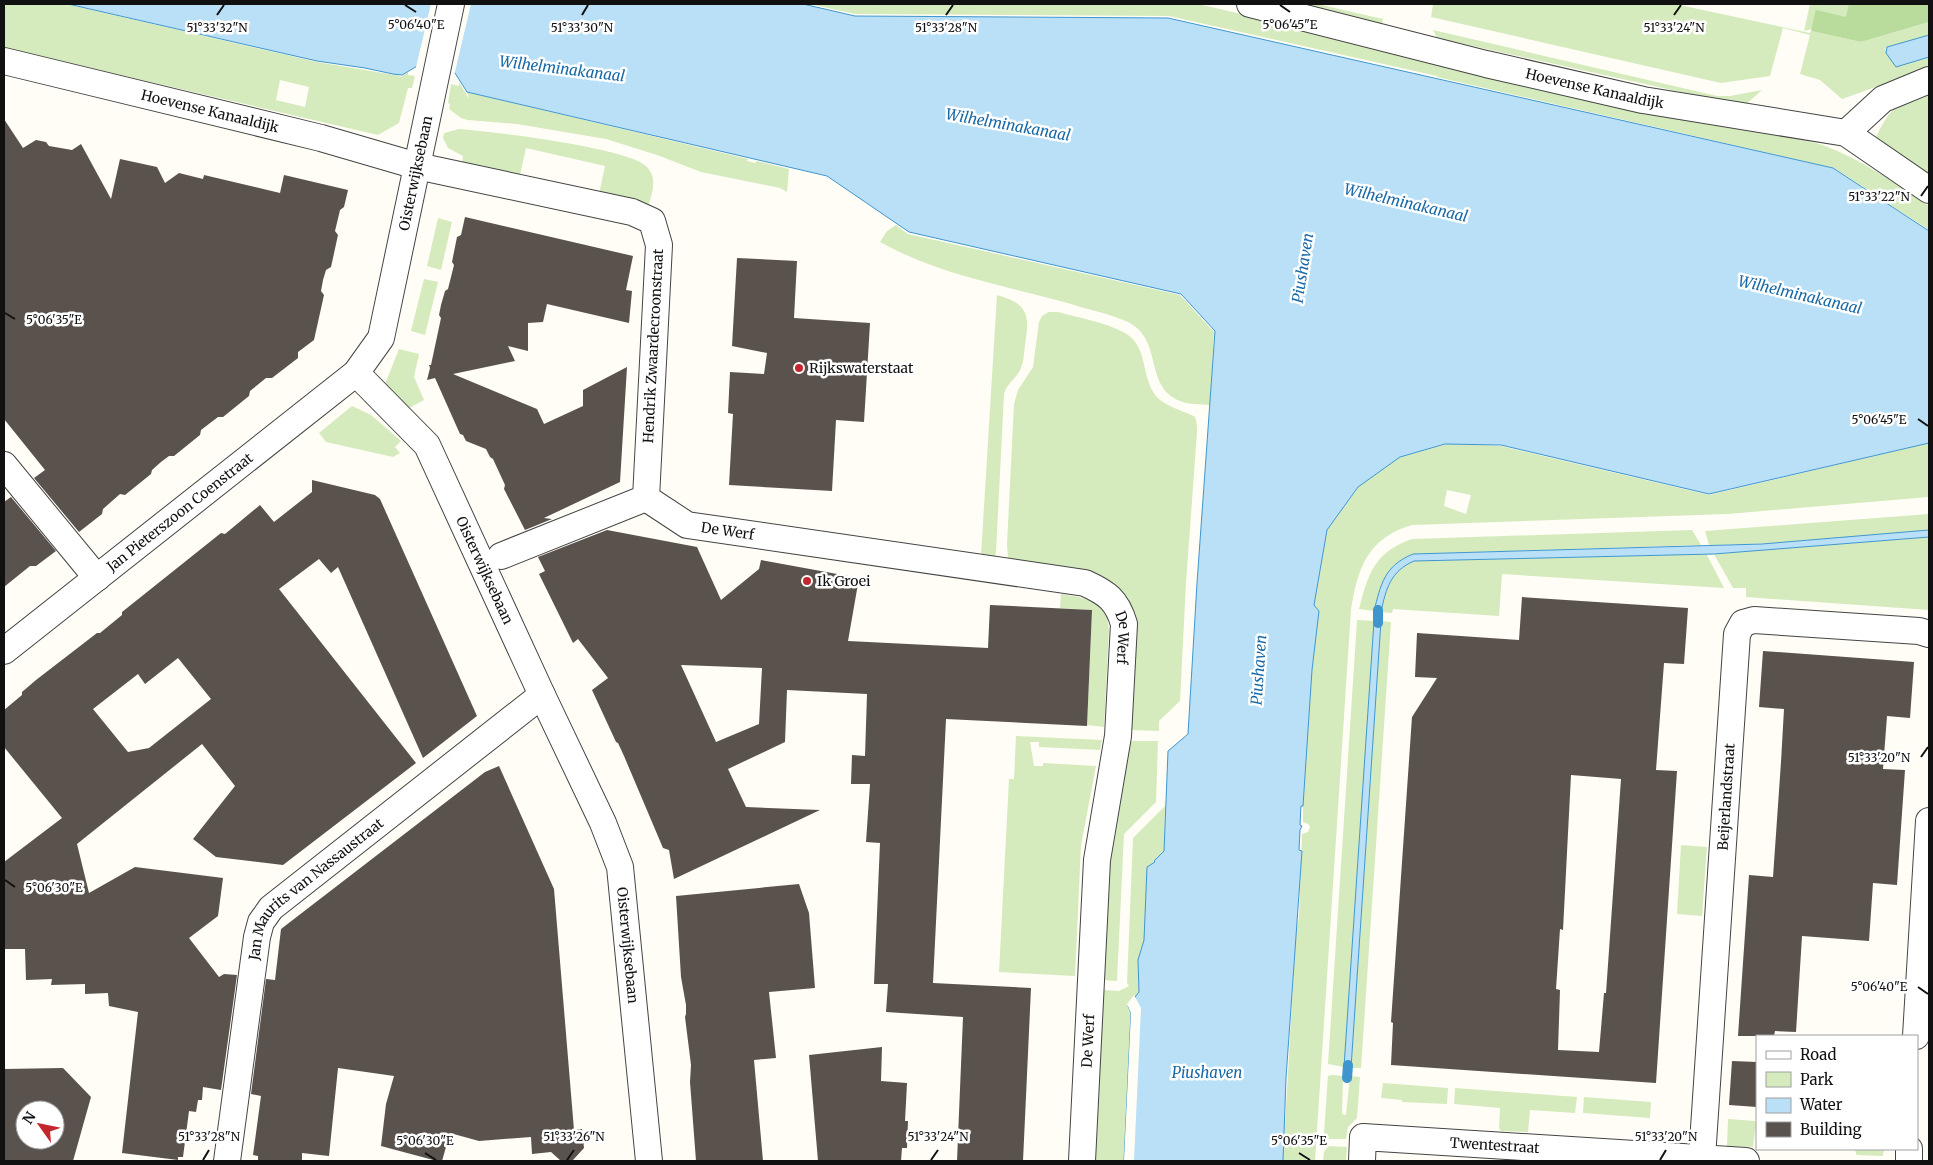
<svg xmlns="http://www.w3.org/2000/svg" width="1933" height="1165" font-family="Merriweather,serif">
<rect width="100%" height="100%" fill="#fffdf5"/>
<g fill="#d5ebbd" fill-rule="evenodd">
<path d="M4,4H66L317,62L401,76L399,78L408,72V75L415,76L412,88H408L399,123L378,135L4,48ZM280,80L309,87L305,107L276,100Z"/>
<path d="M810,4H1198L1451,62L1816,143C1857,156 1893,182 1929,206V230L1834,168L1437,77V76L1169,16L855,14Z"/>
<path d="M1294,4H1317L1383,19L1382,25Z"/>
<path d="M1433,4H1675L1810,33L1811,31L1861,42L1929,22V35L1887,47L1885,49L1896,67L1929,57V68L1842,99L1820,80L1800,74L1810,35L1783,28L1770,76L1721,83L1431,17Z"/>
<path d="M1810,4H1915L1804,31Z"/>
<path d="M1433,30L1717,96H1730L1762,90L1744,106L1437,38Z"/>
<path d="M459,82L469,99L467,92L748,159L747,161L755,163L757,161L789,169L787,192L780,188L701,172L657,155L606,139L517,124L468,120L461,118L449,109L450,104L448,103L451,84L459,86Z"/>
<path d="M1929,90V176L1876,137C1892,104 1898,105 1929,90Z"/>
<path d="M459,129C489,131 631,148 647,167C658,179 652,193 648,207L599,194L605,166L526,148L520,175L462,163L463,156L448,148L443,138L444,133Z"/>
<path d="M438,218L452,222L441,270L427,266Z"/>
<path d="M896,225L908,234L1180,295L1214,332L1210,405C1200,404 1190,405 1180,401C1143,386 1164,340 1128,322C1111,314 1089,310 1071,304C1007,286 939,275 880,242L887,231Z"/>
<path d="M424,279L438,282L425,335L411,331Z"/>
<path d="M997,295C1028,304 1030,314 1025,345C1024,353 1024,364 1019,372C1014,380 1007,384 1004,394L996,552L995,557L981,555Z"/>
<path d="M1049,312H1058C1079,318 1110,323 1128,335C1148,349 1141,377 1156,396C1165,407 1193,414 1195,417C1197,421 1197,428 1197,432L1186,583L1180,701L1159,721V731L1131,730L1136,628V618L1128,599L1115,584L1097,574L1008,559L1007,544L1014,404L1018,390L1033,367L1039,322L1042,316Z"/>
<path d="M399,349L419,354L414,377L424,400L409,408L385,384Z"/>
<path d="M352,406L371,415L401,441L395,447L400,453L393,457L326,442L319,433Z"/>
<path d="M1451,443L1501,446L1709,495L1929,443V497L1728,514L1412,525C1368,538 1358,567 1351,609L1315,1161H1283L1296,931L1299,917L1302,834L1308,832L1310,827L1308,824L1303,822V806L1312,670L1319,611L1314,605L1327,530L1358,487L1400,457ZM1447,490L1471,495L1466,514L1444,506Z"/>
<path d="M1929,514V530C1856,537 1783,544 1709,545L1705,531Z"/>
<path d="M1692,530L1701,545L1413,554C1386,566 1380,585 1374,611L1359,609C1368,573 1375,552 1412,539Z"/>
<path d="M1929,537V610L1746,597V588H1733L1714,554L1707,555L1724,588L1502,574L1499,616L1393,609L1392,613L1381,612C1386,588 1391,571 1414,561L1714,554Z"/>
<path d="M1061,594C1085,598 1107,600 1109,630L1104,727L1087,725L1092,610L1060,608Z"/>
<path d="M1357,620L1374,621L1344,1067L1328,1064Z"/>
<path d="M1381,621L1391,622L1361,1068H1351Z"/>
<path d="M1016,736L1102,740L1100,750L1039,747V742H1030L1034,766H1043V763L1096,766L1081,845L1075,976L999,972L1009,779H1014Z"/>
<path d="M1130,741H1158L1156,802L1124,834L1117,981L1102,980L1106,887Z"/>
<path d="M1165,806L1164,851L1154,861L1144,940L1138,960L1139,993L1128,1006L1131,1013L1124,1161H1093L1102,990L1119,991L1129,986L1127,983L1133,838Z"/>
<path d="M1681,845L1707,847L1702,916L1677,914Z"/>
<path d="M1332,1075L1343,1076L1342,1114L1346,1115L1350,1076L1360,1077L1357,1118L1348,1127L1346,1139H1328L1324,1133L1328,1076Z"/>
<path d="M1383,1083L1448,1088L1447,1104L1402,1102V1100L1381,1098Z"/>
<path d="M1455,1088L1577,1097L1575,1113L1530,1110L1528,1132L1501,1131L1499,1128L1500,1108L1454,1104Z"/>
<path d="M1584,1097L1651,1102L1650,1118L1583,1113Z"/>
<path d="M1728,1119L1755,1121L1756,1123L1753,1147L1727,1146Z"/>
<path d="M1328,1146L1347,1147L1346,1161H1323L1324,1152Z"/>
<path d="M1855,1149H1884L1883,1156L1857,1155L1856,1154Z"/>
</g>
<path fill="#b9dc9c" d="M1817,4L1816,10L1846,17L1849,4H1929V22L1861,42L1811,31Z"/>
<g fill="#b9e0f7" stroke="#3f96cf">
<path d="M68,4H803L855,16L1168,18L1833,168L1929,231V443L1709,494L1501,445L1445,444L1400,457L1358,487L1327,530L1314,605L1319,611L1312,670L1303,806H1301L1300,825L1302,826L1300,830L1299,850L1302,851L1286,1078L1283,1161H1124L1131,1013L1128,1006L1139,992L1138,960L1144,940L1147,867L1155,862L1154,861L1164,851L1168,751L1188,734L1197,583L1215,331L1181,294L909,232L827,176L467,92L455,73L419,65L402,75L393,74L365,68L317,61Z"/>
<path d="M1929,35V57L1896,67L1886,53L1887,47Z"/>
<path d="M1929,530V537L1714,554L1414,561C1391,571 1386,588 1381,612L1374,611C1381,584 1384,566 1413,554L1762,544Z"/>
<path d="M1374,621H1381L1351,1068L1344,1067Z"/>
</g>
<g fill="#fffdf5">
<path d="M431,4H471L454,76L416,67Z"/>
<path d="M1134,995L1141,1008L1134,1161H1124L1131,1013L1127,1004Z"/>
</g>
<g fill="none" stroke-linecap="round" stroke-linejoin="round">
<g stroke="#3f96cf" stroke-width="10">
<path d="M1378,623V610"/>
<path d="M1347,1078L1348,1065"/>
</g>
</g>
<g fill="#5a524d" fill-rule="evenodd">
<path d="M4,119L23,148L36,140L46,142L49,146L72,150L81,144L111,199L120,159L157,167L165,183L179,173L203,179L204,175L280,193L284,175L348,190L344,207L340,210L335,231L338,235L331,267L326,270L323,280L321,291L324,295L314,340L298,352V358L272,378H266L250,391L249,396L223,417H218L201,430L200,435L174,456H169L161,462L152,470L151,474L125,495L120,494L103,509L102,514L79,532L34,478L45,470L4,419Z"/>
<path d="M465,217L633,256L626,290L632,291L629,323L547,304L543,322L528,323V351L508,346L515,361L453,374L537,409L544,424L583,406V390L627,367L620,482L544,518L552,519L525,530L504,489L505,485L493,459L490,457L486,449L466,441L463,435L460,434L435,378L427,380L430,368L429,365H431L441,318L439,315L441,305L445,291L448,289L454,265L452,262L457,237L461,235Z"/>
<path d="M737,258L797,261L794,318L870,323L864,422L836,420L832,491L729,485L733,414L728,413L730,372L764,374L767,353L732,346Z"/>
<path d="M312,480L375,495L380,499L477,716L423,758L338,567L331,573L319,559L279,589L416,763L283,865L216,857L193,839L235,786L202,744L77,844L89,893L135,867L223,878L218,916L189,938L219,977L224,974L237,975L221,1090L203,1087L202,1100H198L196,1112L189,1111L183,1157H178V1160L122,1153L138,1012L109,1006L108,993L85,994V984L51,985L52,979L26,980L25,949H4V862L62,818L4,747V710L22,695V692L36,680L97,633H100L122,615V612L221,533L225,534L260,505L274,522L312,492ZM178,658L211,699L149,748L128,752L93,709L138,674L145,684Z"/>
<path d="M11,497L56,551L36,566H30L4,587V502Z"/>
<path d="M607,530L697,547L721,600L759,569L761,560L859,578L848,641L988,648L990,605L1092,610L1087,726L946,719L933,983L1031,988L1023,1161H957L963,1017L886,1012L888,984H874L880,843L866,842L870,784H851L852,755L865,756L867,694L787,690L785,742L728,769L746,807L820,810L674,879L669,850L663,848L624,756L618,743L616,742L592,690L608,678L578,639L573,643L539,574L545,571L538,557ZM681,665L762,668L759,724L716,742Z"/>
<path d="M1522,597L1688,608L1684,664L1664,663L1656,770L1677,771L1656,1083L1391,1065L1393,1023L1391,1022L1412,717L1437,678L1415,677L1417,633L1519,640ZM1571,775L1621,779L1606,993H1604L1599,1052L1558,1050L1560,990L1556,989L1560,929L1563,930Z"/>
<path d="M1763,651L1914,662L1910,718L1887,716L1883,769L1905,770L1897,885L1873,883L1869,941L1802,936L1796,1032L1775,1031L1774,1036H1738L1749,875L1773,877L1781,762L1784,709L1759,707Z"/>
<path d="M499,766L554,889L574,1130L582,1129L584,1148L573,1160L561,1161L551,1152L532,1154L531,1137L479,1141L450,1133L442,1161H437L381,1146L386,1104L394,1076L338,1068L329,1156L302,1153V1161H258V1156L253,1155L261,1096L251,1094L266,979L275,980L281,929L485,772Z"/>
<path d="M799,884L809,913L815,988L769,992L776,1058L754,1060L763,1161H696L690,1082L691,1065L685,1017L686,1014V1005L681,977L676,896Z"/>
<path d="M882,1047L881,1081L907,1083L905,1121H908L907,1148H902L901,1161H818L809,1055Z"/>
<path d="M1732,1061L1757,1062V1107L1729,1105Z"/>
<path d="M63,1068L91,1097L73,1161H4V1069ZM25,1110H55V1140H25Z"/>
</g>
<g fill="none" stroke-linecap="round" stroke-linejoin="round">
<g stroke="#444" stroke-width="28">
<g id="street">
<path id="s1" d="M1250,4L1486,64L1643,100L1846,133L1929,190"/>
<path id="s2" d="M4,61L321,138L417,166L632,212L652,221L659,245L646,498L501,556"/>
<path d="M1846,133L1883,99L1929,80"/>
<path id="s3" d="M356,373L427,445L542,695L603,823L620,867L649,1161"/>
<path d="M4,465L97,578"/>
<path id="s4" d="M646,498L687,525L1085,583C1107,593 1117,600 1124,624L1118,736L1097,860L1082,1161"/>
<path id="s5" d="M4,651L356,373L381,338L451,4"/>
<path d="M1916,1036L1929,821"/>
<path id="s6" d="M1702,1158L1737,634L1743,623L1754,620L1919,631L1929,634"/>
<path id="s7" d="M227,1161L257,937L261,922L271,908L542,695"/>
<path id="s8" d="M1362,1161L1363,1137L1746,1161"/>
<path d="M1909,1161V1149"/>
</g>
</g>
<use href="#street" stroke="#fff" stroke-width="26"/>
</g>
<path fill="none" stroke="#111" stroke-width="2" d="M405,5L416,12M1280,5L1290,12M217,15L224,5M582,15L588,5M946,15L953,5M1674,15L1681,5M1921,196L1928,186M5,313L15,319M1918,419L1928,426M1921,757L1928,747M5,880L15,887M1918,987L1928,994M425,1153L436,1160M1299,1153L1310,1160M203,1160L209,1150M567,1160L574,1150M931,1160L938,1150M1660,1160L1666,1150"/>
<g fill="#c4262e" stroke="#fff" stroke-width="2">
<circle cx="799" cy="368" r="5"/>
<circle cx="807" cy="581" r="5"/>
</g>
<g text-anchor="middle" stroke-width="5" stroke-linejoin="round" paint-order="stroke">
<g font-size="14" fill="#111" stroke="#fff">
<text dy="5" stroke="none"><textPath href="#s1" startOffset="355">Hoevense Kanaaldijk</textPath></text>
<text dy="5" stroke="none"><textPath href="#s2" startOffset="212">Hoevense Kanaaldijk</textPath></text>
<text dy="5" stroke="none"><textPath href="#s5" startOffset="660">Oisterwijksebaan</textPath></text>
<text transform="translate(653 346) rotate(-87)" y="5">Hendrik Zwaardecroonstraat</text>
<text dy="5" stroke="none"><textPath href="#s5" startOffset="224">Jan Pieterszoon Coenstraat</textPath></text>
<text dy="5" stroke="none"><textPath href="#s4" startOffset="90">De Werf</textPath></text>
<text dy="5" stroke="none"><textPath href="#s3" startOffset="239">Oisterwijksebaan</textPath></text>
<text dy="5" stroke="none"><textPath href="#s4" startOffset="524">De Werf</textPath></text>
<text dy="5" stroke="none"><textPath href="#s6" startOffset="362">Beijerlandstraat</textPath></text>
<text dy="5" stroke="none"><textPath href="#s7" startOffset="301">Jan Maurits van Nassaustraat</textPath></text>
<text dy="5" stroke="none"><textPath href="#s3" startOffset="644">Oisterwijksebaan</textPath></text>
<text transform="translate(1088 1041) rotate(-87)" y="5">De Werf</text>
<text dy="5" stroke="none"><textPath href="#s8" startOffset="156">Twentestraat</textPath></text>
</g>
<g font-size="14" fill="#111" stroke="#fff" text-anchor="start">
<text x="809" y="373">Rijkswaterstaat</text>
<text x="817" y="586">Ik Groei</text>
</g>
<g font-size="15" font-style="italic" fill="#1768a6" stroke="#fff">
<text transform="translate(562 69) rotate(7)" y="5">Wilhelminakanaal</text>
<text transform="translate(1008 125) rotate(10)" y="5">Wilhelminakanaal</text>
<text transform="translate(1406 203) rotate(13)" y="5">Wilhelminakanaal</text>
<text transform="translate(1303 268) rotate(-81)" y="5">Piushaven</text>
<text transform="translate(1800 295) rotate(13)" y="5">Wilhelminakanaal</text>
<text transform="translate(1259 670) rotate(-86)" y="5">Piushaven</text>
<text x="1207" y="1078">Piushaven</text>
</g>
</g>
<g font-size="12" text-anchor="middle" fill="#111" stroke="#fff" stroke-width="5" stroke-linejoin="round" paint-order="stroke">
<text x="416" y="29">5°06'40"E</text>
<text x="1290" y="29">5°06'45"E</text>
<text x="217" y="32">51°33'32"N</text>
<text x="582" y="32">51°33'30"N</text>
<text x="946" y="32">51°33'28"N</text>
<text x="1674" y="32">51°33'24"N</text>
<text x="1879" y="201">51°33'22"N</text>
<text x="54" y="324">5°06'35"E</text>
<text x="1879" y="424">5°06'45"E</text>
<text x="1879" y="762">51°33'20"N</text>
<text x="54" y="892">5°06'30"E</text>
<text x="1879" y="991">5°06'40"E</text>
<text x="209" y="1141">51°33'28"N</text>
<text x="574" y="1141">51°33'26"N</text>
<text x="938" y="1141">51°33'24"N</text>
<text x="1666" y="1141">51°33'20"N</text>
<text x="425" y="1145">5°06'30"E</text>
<text x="1299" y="1145">5°06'35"E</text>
</g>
<rect width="1933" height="1165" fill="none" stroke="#111111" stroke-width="10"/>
<rect x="1756" y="1035" width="162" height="115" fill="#ffffff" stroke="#a0a0a0"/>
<rect x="1766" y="1051" width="25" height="8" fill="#ffffff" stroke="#a0a0a0"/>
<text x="1800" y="1060" font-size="15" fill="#111111">Road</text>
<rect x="1766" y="1072" width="25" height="15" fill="#d5ebbd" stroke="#a0a0a0"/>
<text x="1800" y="1085" font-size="15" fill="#111111">Park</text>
<rect x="1766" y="1098" width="25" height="15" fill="#b9e0f7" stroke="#a0a0a0"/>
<text x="1800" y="1110" font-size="15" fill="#111111">Water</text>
<rect x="1766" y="1122" width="25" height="15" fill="#5a524d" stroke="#a0a0a0"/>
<text x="1800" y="1135" font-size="15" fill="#111111">Building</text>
<g transform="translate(40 1125) rotate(303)"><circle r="24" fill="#ffffff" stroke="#a0a0a0"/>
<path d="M0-4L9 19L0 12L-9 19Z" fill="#c4262e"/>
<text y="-8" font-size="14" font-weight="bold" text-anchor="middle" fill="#111111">N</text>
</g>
</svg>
